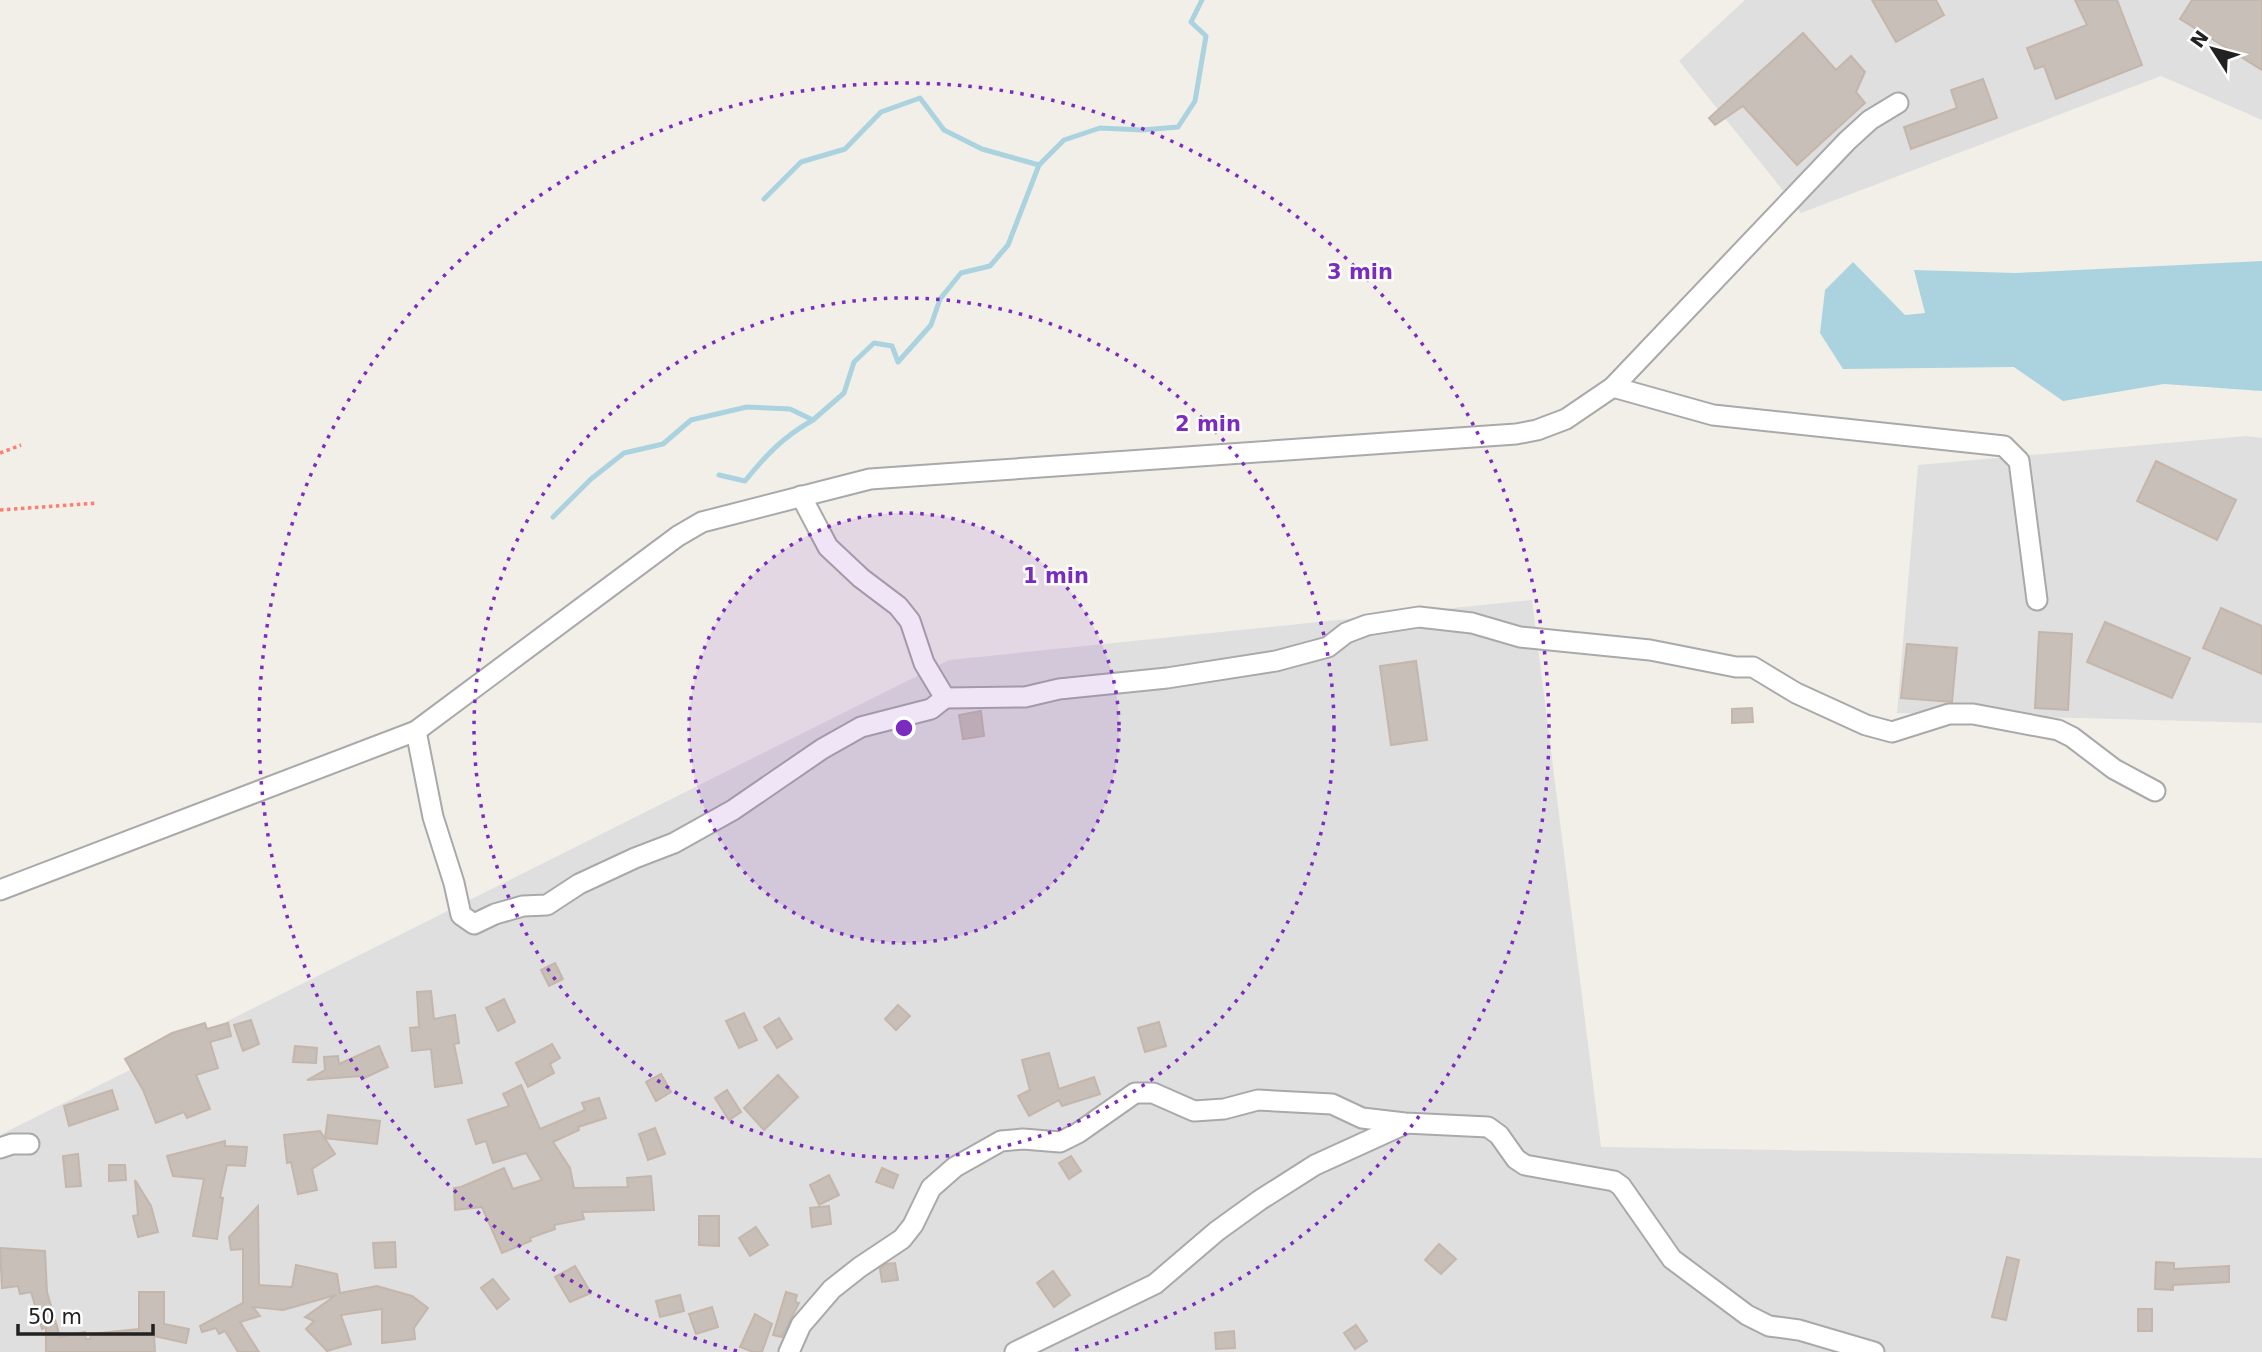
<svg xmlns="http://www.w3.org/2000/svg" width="2262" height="1352" font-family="'DejaVu Sans',sans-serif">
<rect width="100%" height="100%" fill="#f2efe9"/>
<g fill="#e0dfdf">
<path d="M1745,0H2262V120L2161,76L1801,213L1679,61Z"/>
<path d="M2246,436L2262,438V723L1897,713L1918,465Z"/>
<path d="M1532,600L1601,1147L2262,1158V1352H0V1135L949,660Z"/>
</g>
<path fill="#aad3df" d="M2262,261V391L2164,384L2063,401L2014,367L1843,369L1820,333L1825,290L1853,262L1905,315L1925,313L1914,270L2016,273Z"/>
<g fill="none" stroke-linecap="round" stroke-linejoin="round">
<g stroke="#aad3df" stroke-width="5">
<path d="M764,199L801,162L845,149L881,112L920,98L944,130L982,149L1039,165"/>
<path d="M719,475L745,481C766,455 783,437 813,420"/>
<path d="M553,517L591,479L624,453L663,444L691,420L747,407L790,409L813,420L844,393L854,362L874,343L892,346L898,362L931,325L940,299L961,273L990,266L1008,245L1039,165L1064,140L1100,128L1142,130L1178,127L1195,101L1206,36L1191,22L1202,0"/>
</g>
</g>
<g fill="#c7bfb8" stroke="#c4b6ab" stroke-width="2">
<path d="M1872,0H1936L1944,15L1896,42Z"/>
<path d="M2075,0H2117L2142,65L2056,99L2044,66L2035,69L2027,48L2087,25Z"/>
<path d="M2192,0H2262V70L2180,19Z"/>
<path d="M1803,33L1836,70L1851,56L1865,72L1856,92L1865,103L1797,165L1743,106L1715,125L1709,118Z"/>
<path d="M1983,79L1997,118L1911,149L1904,127L1957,108L1951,90Z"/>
<path d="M2156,461L2236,500L2217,540L2137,501Z"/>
<path d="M2221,608L2262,626V674L2203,648Z"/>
<path d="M2105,622L2190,658L2172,698L2087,662Z"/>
<path d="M2039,632L2072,634L2068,710L2035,708Z"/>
<path d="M1907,644L1957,648L1952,702L1901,698Z"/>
<path d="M1416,661L1427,740L1391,745L1380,666Z"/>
<path d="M1752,708L1753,722L1732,723V709Z"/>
<path d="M981,711L984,736L963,739L959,715Z"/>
<path d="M555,963L563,979L549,986L541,970Z"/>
<path d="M431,991L434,1019L455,1015L459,1043L454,1044L462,1083L435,1087L431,1049L412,1051L410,1028L419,1027L417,992Z"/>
<path d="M504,999L515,1022L498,1031L486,1008Z"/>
<path d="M898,1005L910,1016L896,1030L885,1019Z"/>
<path d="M744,1013L757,1040L739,1048L726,1021Z"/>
<path d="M779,1018L792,1039L777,1048L764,1027Z"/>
<path d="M251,1020L259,1044L243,1051L234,1025Z"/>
<path d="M1159,1022L1166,1046L1145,1052L1138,1028Z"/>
<path d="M205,1023L207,1029L228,1023L231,1036L210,1042L218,1068L196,1075L210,1109L187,1118L184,1112L156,1123L143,1090L125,1059L172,1033Z"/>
<path d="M552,1044L560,1058L550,1064L554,1073L528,1087L516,1063Z"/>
<path d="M295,1046L317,1048L316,1063L293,1062Z"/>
<path d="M379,1046L388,1067L362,1079L361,1076L307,1080L325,1070L324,1057L338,1056L339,1064Z"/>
<path d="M1049,1053L1059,1089L1094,1077L1100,1094L1062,1106L1059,1100L1029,1116L1018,1096L1030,1090L1022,1060Z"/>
<path d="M661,1074L671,1092L656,1101L646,1082Z"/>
<path d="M778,1075L798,1097L764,1130L744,1108Z"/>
<path d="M521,1085L540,1129L585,1110L582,1103L599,1098L606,1118L578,1127L579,1130L553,1142L570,1168L574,1188L628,1187L627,1178L651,1176L654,1210L582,1212L584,1219L554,1225L555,1229L530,1238L531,1241L502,1253L482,1207L455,1210L454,1188L461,1187L504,1168L513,1189L542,1180L526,1153L493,1163L486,1141L476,1144L468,1120L509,1106L503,1094Z"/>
<path d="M112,1090L118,1109L69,1126L64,1106Z"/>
<path d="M727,1090L741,1112L729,1120L715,1098Z"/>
<path d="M328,1115L380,1121L377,1144L325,1138Z"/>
<path d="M655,1128L665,1154L648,1160L639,1134Z"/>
<path d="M320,1131L335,1154L312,1169L317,1190L298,1194L291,1162L287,1163L284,1135Z"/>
<path d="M225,1141V1146L247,1147L245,1166L227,1165L220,1197L223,1198L217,1239L193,1236L204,1179L173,1176L167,1156Z"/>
<path d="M78,1154L81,1186L66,1187L63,1156Z"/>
<path d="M1071,1156L1081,1171L1069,1179L1059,1163Z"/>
<path d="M109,1165H125L126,1180L109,1181Z"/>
<path d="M882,1168L898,1175L893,1188L876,1182Z"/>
<path d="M829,1175L839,1195L819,1205L810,1185Z"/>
<path d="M135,1180L151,1206L158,1232L138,1237L133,1216L138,1215Z"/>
<path d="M258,1206L259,1285L292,1287L296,1265L337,1274L340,1293L377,1286L412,1296L428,1308L414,1328L415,1339L382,1343V1309L341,1315L351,1344L327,1351L306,1329L314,1321L305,1317L336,1295L283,1310L253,1307L260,1316L240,1322L259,1352H238L225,1331L219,1334L216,1328L202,1332L200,1326L243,1303V1249L231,1250L229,1237Z"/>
<path d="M829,1206L831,1224L812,1227L810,1208Z"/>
<path d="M699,1216H719V1246L699,1245Z"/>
<path d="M756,1227L768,1245L750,1256L739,1238Z"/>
<path d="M395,1242L396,1267L375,1268L373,1243Z"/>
<path d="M1439,1244L1456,1259L1441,1274L1425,1260Z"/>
<path d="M0,1248L45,1251L47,1292L60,1337L85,1332L86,1339H90L91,1334L139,1329V1292H164V1324L189,1329L186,1343L154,1336L155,1352H46V1327L42,1329L31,1292L20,1294L18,1286L2,1288Z"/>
<path d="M2007,1257L2019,1260L2006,1320L1992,1317Z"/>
<path d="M2156,1262L2174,1263V1269L2229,1266V1282L2173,1285V1290L2155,1289Z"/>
<path d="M895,1263L898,1280L882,1282L880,1269L886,1264Z"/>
<path d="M575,1266L591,1293L570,1302L555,1277Z"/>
<path d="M1053,1271L1070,1295L1054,1307L1037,1283Z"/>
<path d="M493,1279L509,1299L497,1309L481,1288Z"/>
<path d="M786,1292L797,1295L795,1302L799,1303L782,1337L773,1335Z"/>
<path d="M680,1295L684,1311L660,1317L656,1301Z"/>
<path d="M712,1307L718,1327L696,1334L689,1314Z"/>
<rect x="2138" y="1309" width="14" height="22"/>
<path d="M755,1314L772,1324L762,1352H753L740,1347Z"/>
<path d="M1356,1325L1367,1341L1355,1349L1344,1333Z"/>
<path d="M1234,1331L1235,1348L1216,1349L1215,1333Z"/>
</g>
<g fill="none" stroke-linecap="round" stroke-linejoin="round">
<g stroke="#a9a9a9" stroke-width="23">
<g id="minor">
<path d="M1613,387L1713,415L2004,446L2019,461L2037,600"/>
<path d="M945,698L1025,697L1059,689L1167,678L1276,661L1328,647L1346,633L1367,625L1419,617L1472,623L1520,637L1650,650L1736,667H1753L1796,693L1866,725L1892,732L1949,714H1973L2058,730L2072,737L2114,769L2155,791"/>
<path d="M416,731L433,817L454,883L461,915L474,924L495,914L523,906L547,905L579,884L635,858L674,843L733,810L822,749L861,727L931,709L945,698L924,663L910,621L898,606L861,578L828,547L801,496"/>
<path d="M0,890L416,731L678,536L702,522L870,479L1516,434L1537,430L1566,419L1613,387L1847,141L1870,120L1898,103"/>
<path d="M0,1148L12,1144H29"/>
<path d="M789,1352L801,1325L832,1289L860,1267L902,1239L913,1225L931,1188L955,1167L1001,1141L1023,1139L1060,1142L1078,1133L1135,1093H1153L1194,1111L1224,1109L1258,1100L1332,1104L1362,1118L1405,1123L1488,1127L1499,1135L1516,1159L1525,1165L1614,1181L1621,1186L1672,1259L1747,1315L1769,1326L1799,1330L1874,1352"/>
<path d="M1015,1352L1155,1284L1217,1231L1260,1200L1315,1165L1405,1124"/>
</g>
</g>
<g stroke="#fa8072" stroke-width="3.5" stroke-dasharray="3.5 3.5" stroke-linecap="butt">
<path d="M0,453L21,445"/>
<path d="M0,510L97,503"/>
</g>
<use href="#minor" stroke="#fff" stroke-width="19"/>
</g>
<circle cx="904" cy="728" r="215" fill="#7b2cbf" fill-opacity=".12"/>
<g fill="none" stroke="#7b2cbf" stroke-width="3.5" stroke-dasharray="3.5 7">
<circle cx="904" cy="728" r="215"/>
<circle cx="904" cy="728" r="430"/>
<path d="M737 1351A645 645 0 1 1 1071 1351"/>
</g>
<circle cx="904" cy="728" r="10" fill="#7b2cbf" stroke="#fff" stroke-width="3.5"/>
<g font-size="21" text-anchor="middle" font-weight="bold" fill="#7b2cbf" stroke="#fff" stroke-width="5" stroke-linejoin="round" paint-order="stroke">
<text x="1360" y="279">3 min</text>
<text x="1208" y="431">2 min</text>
<text x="1056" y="583">1 min</text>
</g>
<g transform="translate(2213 49) rotate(306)" stroke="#ffffff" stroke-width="5" paint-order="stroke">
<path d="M0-5L12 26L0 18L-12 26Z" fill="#222222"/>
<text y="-10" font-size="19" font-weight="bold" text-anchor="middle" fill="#222222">N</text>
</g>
<path d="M18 1324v10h135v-10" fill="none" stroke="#222222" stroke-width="3.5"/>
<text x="28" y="1324" font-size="21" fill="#222222" stroke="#ffffff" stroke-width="5" paint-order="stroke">50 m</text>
</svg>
